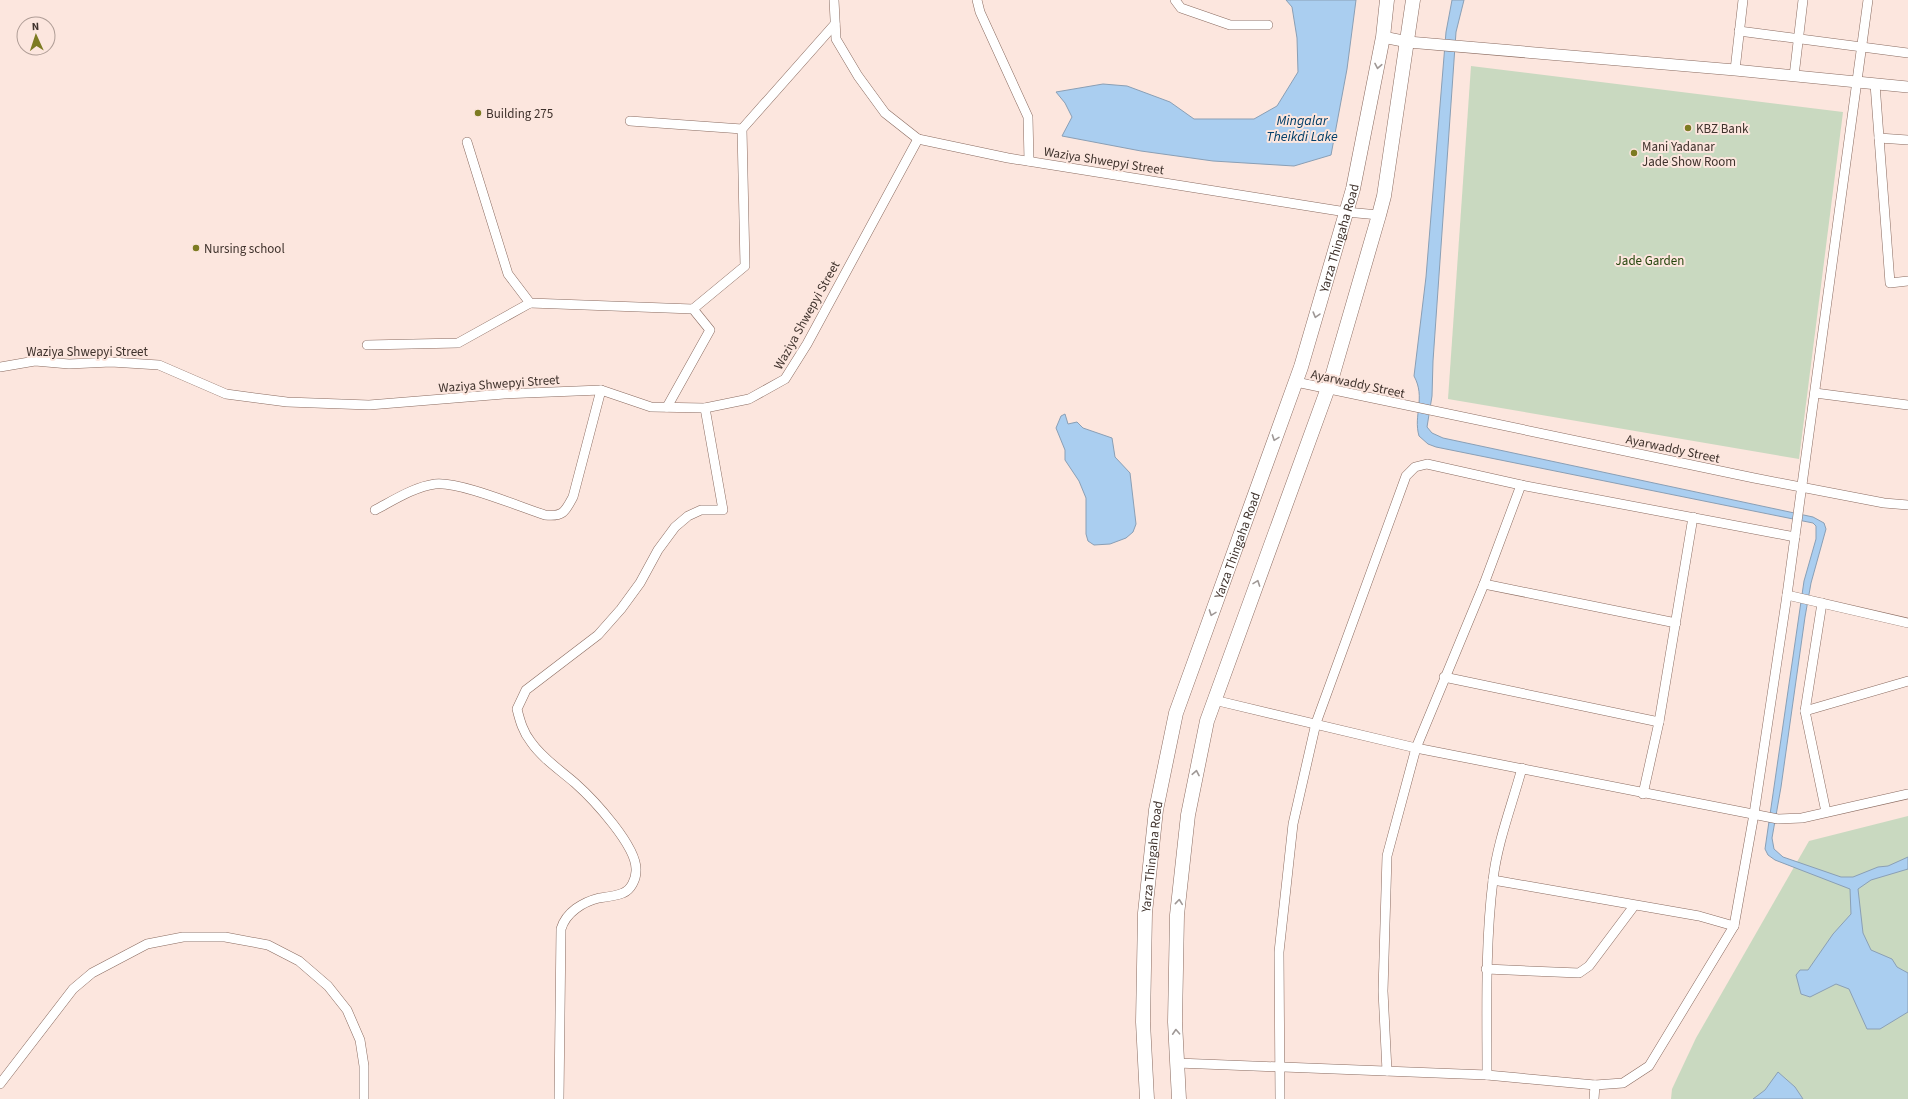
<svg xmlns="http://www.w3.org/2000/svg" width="1908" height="1099" font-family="'Source Sans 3',sans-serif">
<rect width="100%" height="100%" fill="#fce6de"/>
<g fill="#c9d9c0">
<path d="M1471,66L1843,112L1799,459L1448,399Z"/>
<path d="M1908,816V1099H1671L1672,1089L1696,1038L1809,841Z"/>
</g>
<g fill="#aacef0" stroke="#8a9fb5">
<path d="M1286,0H1356L1347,69L1331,155L1294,166L1213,161L1141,151L1062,136L1072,117L1065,103L1056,92L1103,84L1127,86L1170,102L1194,119H1254L1277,106L1298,72L1297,38L1292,7Z"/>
<path d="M1452,0H1464L1456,32L1433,361L1432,396L1427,427L1432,433L1443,438L1785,511L1813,517L1824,523L1826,529L1811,583L1805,617L1781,787L1772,838L1774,849L1783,857L1841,877H1853L1878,867L1888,866L1908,857V869L1871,880L1858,889L1863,933L1871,950L1892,959L1897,967L1908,973V1012L1880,1029H1867L1849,989L1836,984L1810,997L1801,994L1796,975L1800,970H1808L1833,934L1851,914L1850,889L1775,860L1768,855L1765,849L1804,581L1816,539V526L1813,523L1436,447L1428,444L1419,436C1413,415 1426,398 1414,376L1426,277L1446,32Z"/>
<path d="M1065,414L1068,424L1077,422L1083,428L1112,438L1115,457L1130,473L1136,524L1133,532L1126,538L1110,544L1094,545L1088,541L1086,534V498L1079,481L1065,460V450L1056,428L1061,416Z"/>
<path d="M1778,1072L1795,1087L1803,1099H1753L1765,1090Z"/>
</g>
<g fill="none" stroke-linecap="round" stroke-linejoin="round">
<g stroke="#8a6b60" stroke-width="10">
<g id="minor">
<path d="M834,0L836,39L858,76L885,113L918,139"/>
<path d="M977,0L980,12L1028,117L1029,161"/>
<path d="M1175,0L1181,8L1230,25H1268"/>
<path d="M1739,31L1908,53"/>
<path d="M1735,70L1743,0"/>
<path d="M1794,76L1803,0"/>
<path d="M1875,84L1890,283L1908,281"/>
<path d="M630,121L742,129"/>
<path d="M1879,138L1908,140"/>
<path d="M467,142L508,274L530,303L693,309L710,330L667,407"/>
<path d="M693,309L745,266L742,129L835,24"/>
<path d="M367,345L458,343L530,303"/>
<path d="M0,367L35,361L69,364L111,362L159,365L226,394L287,402L369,405L504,394L601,390L651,407L705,408L749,399L785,379L807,344L918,139L1008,158L1346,212L1379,215"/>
<path d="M1296,382L1754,478L1884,503L1908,505"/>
<path d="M1815,393L1908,405"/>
<path d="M375,510C394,500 414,487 435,484C459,481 520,507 545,515C563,517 565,512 573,497L601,390"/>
<path d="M1484,584L1676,623"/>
<path d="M1787,595L1908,623"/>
<path d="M1822,603L1805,711L1826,812"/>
<path d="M1444,677L1659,722"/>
<path d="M1214,700L1416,748L1778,819L1802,818L1908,794"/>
<path d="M1805,711L1908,681"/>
<path d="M1643,794L1659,722L1693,517"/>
<path d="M1493,880L1699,916L1734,926"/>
<path d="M1486,969L1579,973L1589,966L1634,906"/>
<path d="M1177,1063L1487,1075L1595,1085L1623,1083L1649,1066L1734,926L1754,814L1787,595L1868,0"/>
<path d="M1387,1071L1383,991L1387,856L1416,748L1484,584L1521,485"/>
<path d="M1487,1075C1487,1010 1485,945 1493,880C1497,843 1512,805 1522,768"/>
<path d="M0,1084L73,989L92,973L147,944L183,937H225L268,945L299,961L328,986L347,1010L360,1040L364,1066V1099"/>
<path d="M559,1099L561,929C566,912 583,902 599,898C607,897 616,896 623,893C631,890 636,879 636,871C638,847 593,799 575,783C560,770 542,758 531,742C523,732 520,721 517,709L526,690L598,635L621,609L640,583L658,550L675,527L688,516L701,510H723L705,408"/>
<path d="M1280,1099L1279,952L1293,824L1316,723L1406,476L1415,467L1427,464L1521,485L1795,537"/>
<path d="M1594,1099L1595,1085"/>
</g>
</g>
<g stroke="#8a6b60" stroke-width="12">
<path id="tertiary" d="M1383,37L1408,42L1735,70L1908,87"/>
</g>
<g stroke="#8a6b60" stroke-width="15">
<g id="primary">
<path id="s1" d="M1147,1099L1143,1022L1145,913L1156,810L1176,713L1301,367L1353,189L1383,37L1387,0"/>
<path d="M1179,1099L1175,1022L1177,915L1188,815L1207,721L1332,377L1379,215L1384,196L1413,0"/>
</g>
</g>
<use href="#minor" stroke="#fff" stroke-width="9"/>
<use href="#tertiary" stroke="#fff" stroke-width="11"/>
<use href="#primary" stroke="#fff" stroke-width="14"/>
</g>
<defs><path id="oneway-chevron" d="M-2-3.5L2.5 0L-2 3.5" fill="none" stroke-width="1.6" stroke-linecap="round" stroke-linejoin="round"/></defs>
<g stroke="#9f9896">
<use href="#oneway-chevron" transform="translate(1378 66) rotate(101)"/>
<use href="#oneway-chevron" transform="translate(1316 315) rotate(106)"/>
<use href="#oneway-chevron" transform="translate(1275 438) rotate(110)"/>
<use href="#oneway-chevron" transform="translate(1257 583) rotate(-70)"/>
<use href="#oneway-chevron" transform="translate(1212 613) rotate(110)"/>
<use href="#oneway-chevron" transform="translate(1196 773) rotate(-79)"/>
<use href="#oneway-chevron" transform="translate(1179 902) rotate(-84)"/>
<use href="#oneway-chevron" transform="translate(1176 1032) rotate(-93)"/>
</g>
<g fill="#7d7b22" stroke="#fce6de" stroke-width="1.5">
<circle cx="478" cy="113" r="4"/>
<circle cx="1688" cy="128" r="4"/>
<circle cx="1634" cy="153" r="4"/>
<circle cx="196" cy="248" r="4"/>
</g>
<g text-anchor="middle" stroke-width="4" stroke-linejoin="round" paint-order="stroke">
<g font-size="13" fill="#3f322c" stroke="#fce6de" text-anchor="start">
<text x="486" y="118">Building 275</text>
<text x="1696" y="133">KBZ Bank</text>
<text x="1642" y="151">Mani Yadanar<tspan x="1642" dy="15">Jade Show Room</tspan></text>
<text x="204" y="253">Nursing school</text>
</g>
<g font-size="13" fill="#3f322c" stroke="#fce6de">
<text transform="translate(1104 160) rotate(9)" y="5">Waziya Shwepyi Street</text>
<text dy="5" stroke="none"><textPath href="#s1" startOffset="891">Yarza Thingaha Road</textPath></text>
<text transform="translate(806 315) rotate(-61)" y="5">Waziya Shwepyi Street</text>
<text x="87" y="356">Waziya Shwepyi Street</text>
<text transform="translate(499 383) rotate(-4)" y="5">Waziya Shwepyi Street</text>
<text transform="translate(1358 383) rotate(12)" y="5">Ayarwaddy Street</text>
<text transform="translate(1673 448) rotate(12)" y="5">Ayarwaddy Street</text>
<text dy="5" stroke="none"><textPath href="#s1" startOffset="567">Yarza Thingaha Road</textPath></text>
<text dy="5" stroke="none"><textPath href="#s1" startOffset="243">Yarza Thingaha Road</textPath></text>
</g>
<g font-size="13" fill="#26460d" stroke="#fce6de">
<text x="1650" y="265">Jade Garden</text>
</g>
<g font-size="14" font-style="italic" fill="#033f69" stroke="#fce6de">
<text x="1302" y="125">Mingalar<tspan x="1302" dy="16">Theikdi Lake</tspan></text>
</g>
</g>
<g transform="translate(36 36) rotate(357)"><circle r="19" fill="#fce6de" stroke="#b09e97"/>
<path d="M0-3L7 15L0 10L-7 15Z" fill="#7d7b22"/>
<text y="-6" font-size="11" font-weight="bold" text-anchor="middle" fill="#3f322c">N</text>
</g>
</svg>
